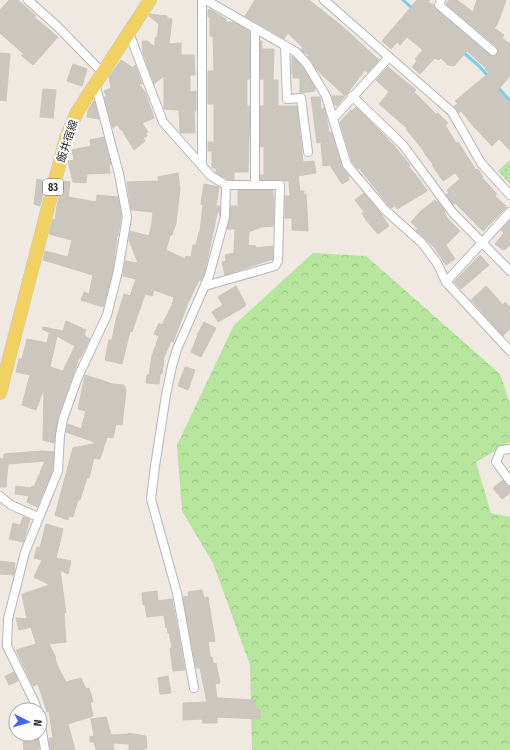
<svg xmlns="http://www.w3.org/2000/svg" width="510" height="750" font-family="'Fira Sans Condensed','Noto Sans JP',sans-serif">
<defs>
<pattern id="forest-crowns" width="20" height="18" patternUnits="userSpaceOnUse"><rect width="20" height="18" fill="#b6e59e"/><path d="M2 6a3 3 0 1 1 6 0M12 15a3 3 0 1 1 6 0" fill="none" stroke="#9dc588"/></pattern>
<pattern id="park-dots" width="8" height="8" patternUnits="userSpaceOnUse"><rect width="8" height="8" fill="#b6e59e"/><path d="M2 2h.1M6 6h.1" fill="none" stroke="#9dc588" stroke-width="1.8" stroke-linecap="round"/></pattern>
</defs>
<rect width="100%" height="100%" fill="#efe9e1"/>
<path fill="url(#forest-crowns)" d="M313,253L366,256L500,374L510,404V442L476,462L491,513L510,517V750H252L250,665L213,563L182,511L177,445L234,325Z"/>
<path fill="url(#park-dots)" d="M510,160V184L498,171Z"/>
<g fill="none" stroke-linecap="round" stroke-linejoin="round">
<g stroke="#75cff0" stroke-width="3">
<path d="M403,0L413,9"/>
<path d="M463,52L479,66L489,77"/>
<path d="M497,86L510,101"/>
</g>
</g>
<g fill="#cbc7bf" stroke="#cbc5ba" fill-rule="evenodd">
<path d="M9,0H18L36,16L34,17L58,37L33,65L21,55H25L0,33V10Z"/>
<path d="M255,0H309L343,27L379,60L368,73L365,70L345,96L317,70L307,56H311L303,52L301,50L303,48L288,33L284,39L245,16Z"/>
<path d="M417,0H430L428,2L434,5L435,9L492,56L497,55L498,52L497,47L446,4L449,0H457L473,12L477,0H506L497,25L494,28L504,35L502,38L510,44V76L498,90L510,104V150L499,139L492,146L475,128L461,111L459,113L454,106L458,104L455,101L489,73L485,69L486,68L467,51L454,66L448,65L441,58L438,60L435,58L420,74L412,67L417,61L415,59L423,50L407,37L400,45L397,42L391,49L382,41Z"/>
<path d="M210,9L226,19V22H234L249,31L250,79H247V106H250L248,172H234V180H228L216,173V168H212V151H208V142H214V104H208V71H214L213,36H210V17H208V10Z"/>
<path d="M150,14L167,16V18L172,19L169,44L181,43V55H194L195,75H190V92L196,91V111H194L195,133H180L179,110L164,109V76L154,84L143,53L142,41H147L155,47V38H157L159,24L149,16Z"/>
<path d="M260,41H262V49H274L273,80H278V106H297L303,162L314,161L316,173L298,176L300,191H304V195L306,194L308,231L292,230V218H285V196H290L289,181L260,180V175H264V146L260,147V106H264V79H260Z"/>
<path d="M0,53L10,54L6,101L0,100Z"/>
<path d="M292,56L303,67L315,88V91L300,93V78H293V74L292,73Z"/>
<path d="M121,60L133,68L135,65L142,84L138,83L145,92L154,118L142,123L148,132L146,133L147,136L143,138L145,141L134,150L122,130H121L117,125L113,128L104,97H107L104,91L111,88L109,77Z"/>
<path d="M73,64L87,69L82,86L67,81Z"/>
<path d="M388,67L416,90L414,92L436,114L438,113L448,123L445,125L456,143L458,142L476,170L478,169L483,177L482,178L497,194L495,196L507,207L483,231L455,203L453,204L446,195L449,193L447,190L460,179L455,173L443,181L432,165L433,164L424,153H425L423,150L406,129L407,128L379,104L389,92L376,80Z"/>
<path d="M43,89L56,90L53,118L40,117Z"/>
<path d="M332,96H345L337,106L334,104Z"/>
<path d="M311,97H320L321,110L324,107L327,120L329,133L331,132L342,167L349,176L348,178L349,180L342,184L330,165L323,166L321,142L317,143Z"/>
<path d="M94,101L99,119L87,117L88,110Z"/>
<path d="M356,107L384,135L391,143H392L410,165L409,167L419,179L427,191L397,209L395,206L391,208L389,206L359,168L358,169L352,162L340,122L351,110L352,111Z"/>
<path d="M104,137L111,165H109L110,173L87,174L86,183L73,182L68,161L74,160L72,150L91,146L90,140Z"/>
<path d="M178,173L180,189L176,223L172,235H170L166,250L185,259L186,256L191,257L193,245H196L199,232H200L203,205L201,204L204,184L219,187L216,206H220V216L218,209L205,271L201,281L199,280L188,303L173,342L171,341L164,357L162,374H160L159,384L146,383L147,375H149L152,356L159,336L154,334L159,323L162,325L172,305L174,297L154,290L152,296L145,294L132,332L130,331L122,364L105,360L109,340H112L116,320L124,294L130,296L136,279L123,276L125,261L138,263L129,240L130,231L149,236L152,222L153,212L131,210L127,182L159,181L158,177Z"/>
<path d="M37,179L46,181L40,206L34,204Z"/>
<path d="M63,181L70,182L68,197L96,202L97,195L118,197L121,217L118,236H117L113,270L103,307L81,300L84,292L89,294L93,275L43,260L45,251L68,257L72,240L49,234L53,219L55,220L57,206Z"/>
<path d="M238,190H273V197H274L273,226L261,227L249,232L248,245L256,246L255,248L273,246V254H272L273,259L225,275L222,262L226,261L225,255L234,253L235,229H227L230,217L231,206H238Z"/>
<path d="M364,193L381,214L389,226L378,234L366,220L362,213L364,212L355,200Z"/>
<path d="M435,200L436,202L437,201L445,211L444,212L448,219L460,231L446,245L455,259L446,265L434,247L416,230L418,229L411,222L421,211Z"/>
<path d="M510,220V245L505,250L504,249L503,250L495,244L504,233L501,230Z"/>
<path d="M480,255L489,265L461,289L454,282Z"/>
<path d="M236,286L246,305L244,307L218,322L212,312L223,305L218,297Z"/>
<path d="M486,286L503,305L505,302L510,307V329L503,336L471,300Z"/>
<path d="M66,321L86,330L84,335L90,339L80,358H79L58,417L54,443L43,440L44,388L36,410L22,405L30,375L16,372L19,359H22L27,339L47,343L49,334L54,335L42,329L43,327L63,331ZM57,336L75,346L63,371L50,367Z"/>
<path d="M204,322L216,328L201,357L191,352L198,335H197Z"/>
<path d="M185,367L195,370L188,390L178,386Z"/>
<path d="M85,375L113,384L124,385L126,390L125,400L122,425L116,424L113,438L107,437L100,459L94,458L89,478H87L80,500H78L73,517L69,516L68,520L55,515L73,448L97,443L66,432L68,424L81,429L86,411L78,409Z"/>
<path d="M42,451L54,452L53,470L37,507L27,502L29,496L15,494L16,486L31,488L32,486L34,487L45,461L8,464L6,487H0V458L4,459V454Z"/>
<path d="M503,480L506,485L510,486V493L502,499L493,488Z"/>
<path d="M23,517L30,519L23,542L9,539L13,523L20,525Z"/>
<path d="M46,524L63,529L56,558L71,561L68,574L60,570L66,613H64L66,642L49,644L56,658L55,659L58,667L66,682L81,678L86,689L89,688L93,702H90L93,716L68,724L75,750H50L49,738H53L49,711L47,712L38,684L33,686L16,650L36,644L31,627L19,630L16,618L27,619L22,594L50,585L34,577L42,560L34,558L37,547L40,548Z"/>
<path d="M0,561L15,563L14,575L0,574Z"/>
<path d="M202,590L204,598L208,597L215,641L208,642L210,657H212L213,664L216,663L220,683L215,684L217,698L256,700L255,709H260V719L217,717V723H202L203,719L183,720V703L207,702L200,668H196L183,597L189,596L188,592Z"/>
<path d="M157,591L158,601L172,599L185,670L173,671L170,648H172L169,632L168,633L167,627L166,628L164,615L147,617L145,605H143L142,593Z"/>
<path d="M14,672L18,681L9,685L5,676Z"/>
<path d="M168,676L171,693L160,694L158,678Z"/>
<path d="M106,717L111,735L128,734V733L146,736L147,748L144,749V750H129V744L113,743L114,750H96L94,742H90V737L94,736L91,719Z"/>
<path d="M38,739L39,750H24L23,740Z"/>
</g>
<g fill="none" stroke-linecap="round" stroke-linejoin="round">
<g stroke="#b4b7c1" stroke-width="10">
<g id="street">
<path d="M28,0L58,27L102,72"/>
<path d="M202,0V166"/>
<path d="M206,0L296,52L307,64L326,96L347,165L385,210L422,243L437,263L446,282L510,351"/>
<path d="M324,0L452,112L481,163L510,195"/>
<path d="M441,0L439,5L493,51"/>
<path d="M129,33L163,122L211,176L226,185H255V29"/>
<path d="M285,46L287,99L301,98L308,152"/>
<path d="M352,96L403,145L453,213L510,271"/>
<path d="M333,119L389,57"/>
<path d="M446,282L510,212"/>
<path d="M205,286L275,266L278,261L280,185H255"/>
<path d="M510,449L501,450L496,462L510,481"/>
<path d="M0,496L11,505L38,517"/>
<path d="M194,688L177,593L151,499L155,466L166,395L172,366L177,349L209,276L225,217L226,185"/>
<path d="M37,710L35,703L7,646L8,619L25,552L58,471L60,435L63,419L78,377L107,315L118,271L127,217L119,174L95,83"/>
<path d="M40,718L45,750"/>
</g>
</g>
<g stroke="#c9c9c9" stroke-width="14">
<path id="primary" d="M0,393L66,138L77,112L150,0"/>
</g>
<use href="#street" stroke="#fff" stroke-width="8"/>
<use href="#primary" stroke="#f2d163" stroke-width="13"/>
</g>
<g text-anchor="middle" stroke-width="4" stroke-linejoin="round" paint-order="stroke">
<rect fill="#fff" stroke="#6d6d6d" stroke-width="1" x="43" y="179" width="20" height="16" rx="3"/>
<g font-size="10" font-weight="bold" fill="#2e2e2e">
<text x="53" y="191">83</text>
</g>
<g font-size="11" fill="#2e2e2e" stroke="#fff">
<text transform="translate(67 141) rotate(-72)" y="4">飯井宿線</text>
</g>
</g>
<g transform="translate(28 722) rotate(96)"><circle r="19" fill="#ffffff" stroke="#ababab"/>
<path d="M0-3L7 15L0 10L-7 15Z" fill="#4264fb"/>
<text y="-6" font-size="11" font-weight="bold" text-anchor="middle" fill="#2e2e2e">N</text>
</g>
</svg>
